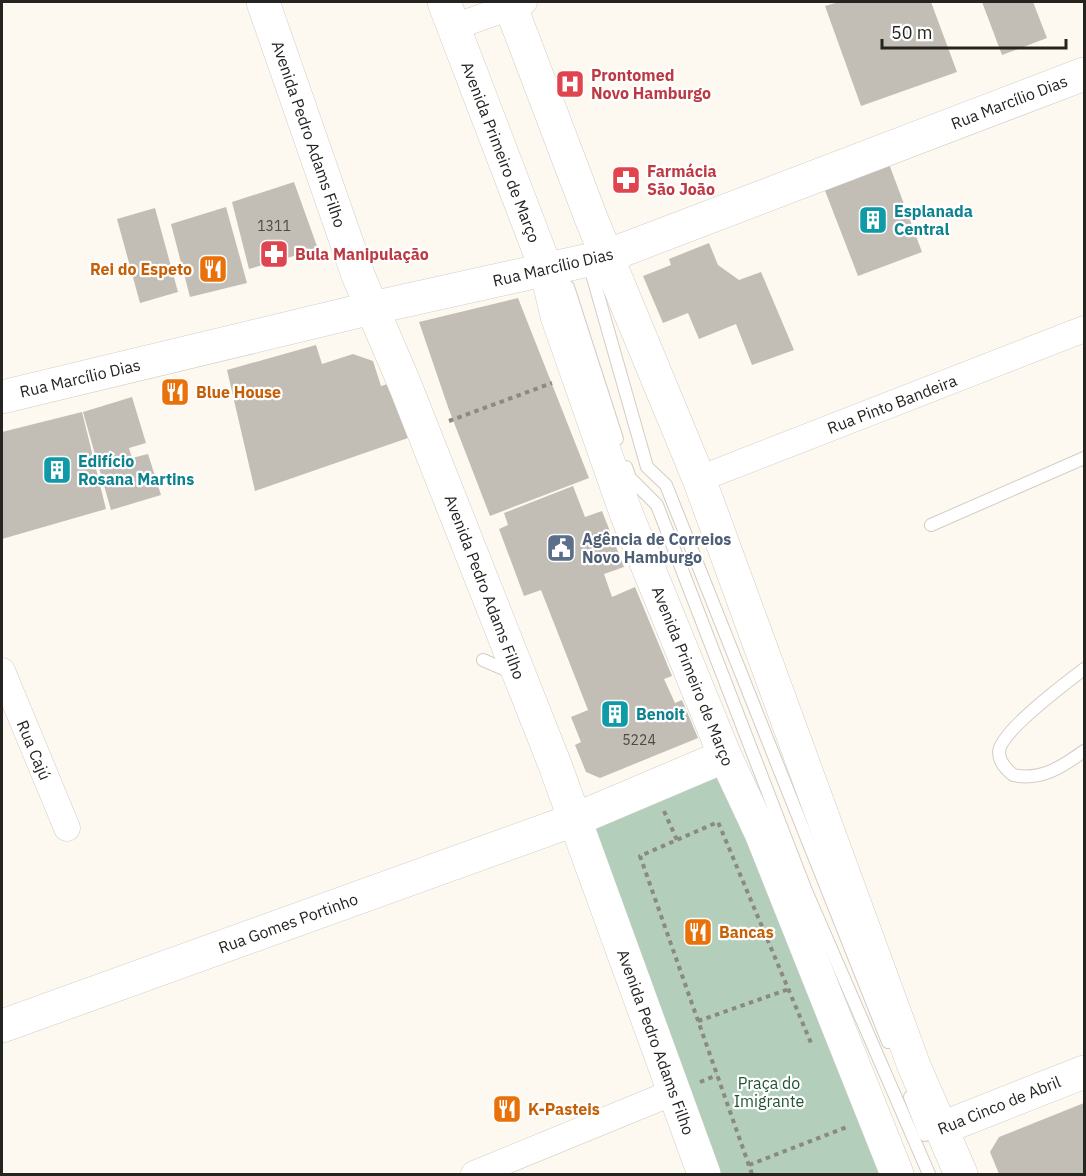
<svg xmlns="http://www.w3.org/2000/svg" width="1086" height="1176" font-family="'IBM Plex Sans',sans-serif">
<rect width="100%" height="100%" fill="#fef9f0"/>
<path fill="#b3cfbc" d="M714,772L753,836L886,1174H715L584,825Z"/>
<g fill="#c2bdb5">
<path d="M839,2H931L957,72L861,106L825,6Z"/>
<path d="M982,2H1033L1047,38L1002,55Z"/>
<path d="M889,164L922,252L858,276L824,188Z"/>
<path d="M294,182L318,249L249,269L232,202Z"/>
<path d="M226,207L247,283L190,297L171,224Z"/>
<path d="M155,208L178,292L140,303L117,219Z"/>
<path d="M709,243L718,265L739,280L761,272L794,350L752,365L736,324L699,339L688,313L663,323L643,276L671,265L669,259Z"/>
<path d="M518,298L589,478L490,516L448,407L419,322Z"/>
<path d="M316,345L322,364L353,354L373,361L381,386L391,383L408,438L255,491L227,370Z"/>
<path d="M132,397L146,443L129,448L132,458L148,454L161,495L111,510L99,468L113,464L109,454L96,458L83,412Z"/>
<path d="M82,412L106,509L2,539V432Z"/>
<path d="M573,486L585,517L602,511L624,567L604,574L612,597L635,587L672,676L664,679L675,703L682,700L698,738L600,778L586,772L575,745L581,742L571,717L588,710L541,590L524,596L499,529L508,525L504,513Z"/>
<path d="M1084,1103V1174H999L990,1152L999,1137Z"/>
</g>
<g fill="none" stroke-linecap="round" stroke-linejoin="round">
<g stroke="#d1cdc5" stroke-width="14">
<g id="lane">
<path d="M588,260L647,467L666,485L888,1042"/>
<path d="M556,277L568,287L617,439"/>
<path d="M626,467L630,478L657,505L806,891L929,1174"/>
<path d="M931,525L1084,458"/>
<path d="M483,660L513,673"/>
<path d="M1084,669C1067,682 1000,732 999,752C999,762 1006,769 1013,775C1041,781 1062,767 1084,751"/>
<path d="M910,1097L925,1135"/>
</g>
</g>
<g stroke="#d1cdc5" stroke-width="27">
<g id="street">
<path d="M454,27L524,2"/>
<path d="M699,479L1084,329"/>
<path d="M2,671L67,828"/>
<path d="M474,1174L674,1092"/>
</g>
</g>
<g stroke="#d1cdc5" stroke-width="34">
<g id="secondary">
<path d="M263,2L358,275L405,385L555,765L704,1174"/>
<path d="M444,2L546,269L557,316L626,513L725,756L761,833L897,1174"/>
<path d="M509,2L591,218L699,479L914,1066L961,1174"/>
<path d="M2,397L372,308L607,256L1084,74"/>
<path d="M2,1026L574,820L725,756"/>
<path d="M942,1128L1084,1072"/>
</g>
</g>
<g stroke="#8c8983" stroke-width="4" stroke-dasharray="4.5 4.5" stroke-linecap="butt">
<path d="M449,421L552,383"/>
<path d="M664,811L677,840"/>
<path d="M698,1021L789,989"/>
<path d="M700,1082L717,1075"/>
<path d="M749,1165L847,1127"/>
<path d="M752,1174L640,856L718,822L811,1043"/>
</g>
<use href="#lane" stroke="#fff" stroke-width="12"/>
<use href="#street" stroke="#fff" stroke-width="26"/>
<use href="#secondary" stroke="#fff" stroke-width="33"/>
</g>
<defs>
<g id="hospital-square" transform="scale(1.5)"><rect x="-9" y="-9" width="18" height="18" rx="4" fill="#e0444e" stroke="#fff"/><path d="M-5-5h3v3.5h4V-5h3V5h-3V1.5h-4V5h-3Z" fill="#fff"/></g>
<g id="pharmacy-square" transform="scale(1.5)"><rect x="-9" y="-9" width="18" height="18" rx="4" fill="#e0444e" stroke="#fff"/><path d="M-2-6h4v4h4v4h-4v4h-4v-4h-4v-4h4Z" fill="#fff"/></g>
<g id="building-square" transform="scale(1.5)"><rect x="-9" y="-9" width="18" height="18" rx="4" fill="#0f9aa8" stroke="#fff"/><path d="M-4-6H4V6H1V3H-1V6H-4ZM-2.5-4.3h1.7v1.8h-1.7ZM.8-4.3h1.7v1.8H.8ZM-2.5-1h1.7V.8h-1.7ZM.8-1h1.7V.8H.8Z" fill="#fff"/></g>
<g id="restaurant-square" transform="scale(1.5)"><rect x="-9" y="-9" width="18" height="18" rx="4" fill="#e8710a" stroke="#fff"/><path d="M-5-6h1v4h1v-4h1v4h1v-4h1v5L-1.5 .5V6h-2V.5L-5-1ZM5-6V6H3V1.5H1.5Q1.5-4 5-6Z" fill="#fff"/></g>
<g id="civic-square" transform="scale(1.5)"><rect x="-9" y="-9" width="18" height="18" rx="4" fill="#5c6f8a" stroke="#fff"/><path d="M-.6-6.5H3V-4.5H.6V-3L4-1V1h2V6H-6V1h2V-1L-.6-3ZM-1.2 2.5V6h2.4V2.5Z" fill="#fff"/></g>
</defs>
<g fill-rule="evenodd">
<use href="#hospital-square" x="570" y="84"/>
<use href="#pharmacy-square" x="626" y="180"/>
<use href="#building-square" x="873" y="220"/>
<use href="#pharmacy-square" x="274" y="254"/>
<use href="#restaurant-square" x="213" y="269"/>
<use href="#restaurant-square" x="175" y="392"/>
<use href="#building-square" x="57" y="470"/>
<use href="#civic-square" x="561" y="548"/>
<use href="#building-square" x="615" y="714"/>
<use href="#restaurant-square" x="698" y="932"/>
<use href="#restaurant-square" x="507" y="1109"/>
</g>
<g text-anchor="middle" stroke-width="4.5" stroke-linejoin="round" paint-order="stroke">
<g font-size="14" fill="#4d4a46">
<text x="274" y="231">1311</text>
<text x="639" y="745">5224</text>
</g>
<g font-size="16" font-weight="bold" fill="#be3a42" stroke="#fff" text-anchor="start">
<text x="591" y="81">Prontomed<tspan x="591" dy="18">Novo Hamburgo</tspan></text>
<text x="647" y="177">Farmácia<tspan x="647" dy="18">São João</tspan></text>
<text x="295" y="260">Bula Manipulação</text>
</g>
<g font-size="16" fill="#262421" stroke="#fff">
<text transform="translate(1009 102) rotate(-21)" y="6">Rua Marcílio Dias</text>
<text transform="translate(309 134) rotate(71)" y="6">Avenida Pedro Adams Filho</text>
<text transform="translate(501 152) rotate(69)" y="6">Avenida Primeiro de Março</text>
<text transform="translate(553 267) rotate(-13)" y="6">Rua Marcílio Dias</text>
<text transform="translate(80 378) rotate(-13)" y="6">Rua Marcílio Dias</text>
<text transform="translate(892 404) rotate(-21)" y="6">Rua Pinto Bandeira</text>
<text transform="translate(485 587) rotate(69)" y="6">Avenida Pedro Adams Filho</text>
<text transform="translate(693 676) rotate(68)" y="6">Avenida Primeiro de Março</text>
<text transform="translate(34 750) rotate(67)" y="6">Rua Cajú</text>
<text transform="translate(288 923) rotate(-20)" y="6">Rua Gomes Portinho</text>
<text transform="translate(656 1042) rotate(70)" y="6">Avenida Pedro Adams Filho</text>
<text transform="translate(999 1105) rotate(-22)" y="6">Rua Cinco de Abril</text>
</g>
<g font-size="16" font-weight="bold" fill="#0d838f" stroke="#fff" text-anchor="start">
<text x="894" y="217">Esplanada<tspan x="894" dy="18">Central</tspan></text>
<text x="78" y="467">Edifício<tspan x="78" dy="18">Rosana Martins</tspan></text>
<text x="636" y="720">Benoit</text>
</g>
<g font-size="16" font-weight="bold" fill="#c56008" stroke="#fff" text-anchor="start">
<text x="192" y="275" text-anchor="end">Rei do Espeto</text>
<text x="196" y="398">Blue House</text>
<text x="719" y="938">Bancas</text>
<text x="528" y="1115">K-Pasteis</text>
</g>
<g font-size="16" font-weight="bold" fill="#4e5e75" stroke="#fff" text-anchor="start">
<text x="582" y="545">Agência de Correios<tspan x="582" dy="18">Novo Hamburgo</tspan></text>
</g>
<g font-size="16" fill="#1f5335" stroke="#fff">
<text x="769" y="1089">Praça do<tspan x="769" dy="18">Imigrante</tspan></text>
</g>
</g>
<rect width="1086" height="1176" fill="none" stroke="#262421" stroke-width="6"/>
<path d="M882 39v9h184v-9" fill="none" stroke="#262421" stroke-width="3"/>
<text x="891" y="39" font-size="18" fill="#262421" stroke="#ffffff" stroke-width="4.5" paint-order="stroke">50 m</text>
</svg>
